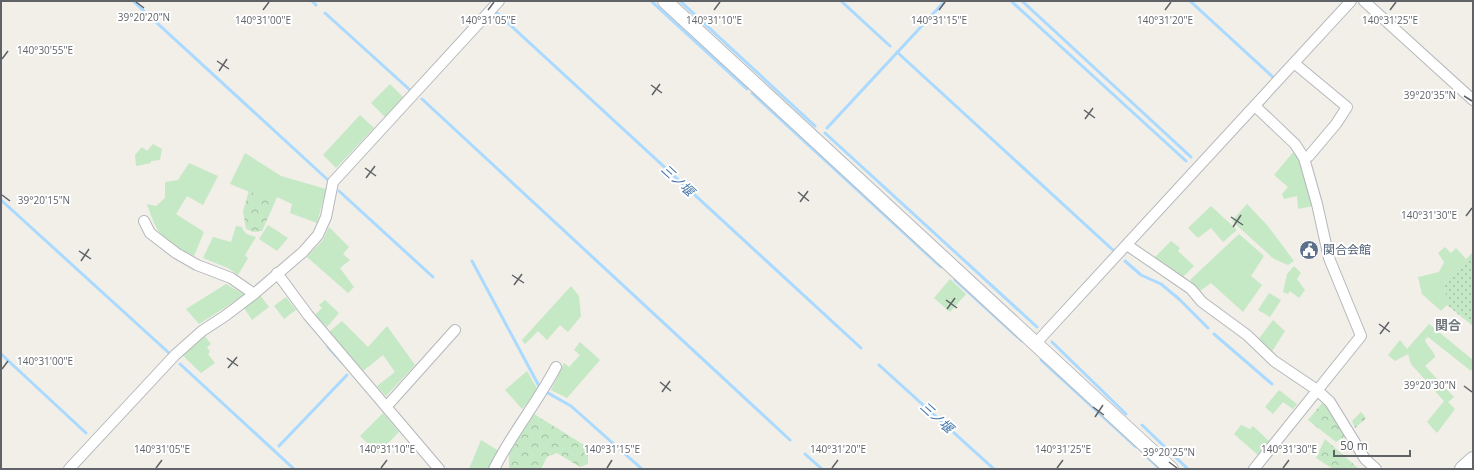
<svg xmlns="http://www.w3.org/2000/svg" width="1474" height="470" font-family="'Open Sans','Noto Sans JP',sans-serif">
<defs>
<pattern id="forest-crowns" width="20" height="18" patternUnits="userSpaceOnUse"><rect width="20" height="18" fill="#c5e8c5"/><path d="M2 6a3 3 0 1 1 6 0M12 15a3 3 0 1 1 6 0" fill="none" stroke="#a3c0a4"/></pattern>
<pattern id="cemetery-stones" width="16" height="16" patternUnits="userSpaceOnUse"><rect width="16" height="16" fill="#c5e8c5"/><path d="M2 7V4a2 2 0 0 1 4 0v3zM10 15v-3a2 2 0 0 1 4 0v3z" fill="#a3c0a4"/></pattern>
<pattern id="park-dots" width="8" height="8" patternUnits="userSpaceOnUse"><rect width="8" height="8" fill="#c5e8c5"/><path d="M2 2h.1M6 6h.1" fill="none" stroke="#a3c0a4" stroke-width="1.8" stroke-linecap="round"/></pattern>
</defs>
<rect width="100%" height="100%" fill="#f1efe8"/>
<g fill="#c5e8c5">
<path d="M390,84L403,97L385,117L371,103Z"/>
<path d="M360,115L374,128L336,168L323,155Z"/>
<path d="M153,144L162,149L160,160L151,161V163L136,166L135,155L142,147L147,151Z"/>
<path d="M1295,150L1299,156L1313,206L1298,209L1297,196L1284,199L1282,194L1288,187L1274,175Z"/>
<path d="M245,153L281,176L326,189L317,223L290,213L292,204L277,197L275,202L230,184Z"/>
<path d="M189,163L218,176L203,205L187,196L176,214L204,232L194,256C164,240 158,238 147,204L156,206L165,198V182L178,180Z"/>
<path d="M1247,204L1267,225L1294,261L1288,265L1274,259L1232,221Z"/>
<path d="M1211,206L1237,230L1223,242L1211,228L1198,238L1188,228Z"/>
<path d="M268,225L288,238L277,251L259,239Z"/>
<path d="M236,226L242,227C244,234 249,235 256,237L245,255L248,258L238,275L228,268L203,258L213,237L231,242Z"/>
<path d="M329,227L349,247L343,254L350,260L340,268L354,287L348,293L307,257L323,240Z"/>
<path d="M1239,234L1264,256L1251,276L1262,285L1243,312L1211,283L1200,291L1190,280Z"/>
<path d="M1171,241L1180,248L1178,251L1194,266L1182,278L1154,258Z"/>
<path d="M1445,247L1451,253L1456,248L1466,259L1444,282L1447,305L1441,311L1422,294L1418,277L1439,272L1444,262L1438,253Z"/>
<path d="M1294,266L1301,273L1297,279L1305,290L1299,298L1290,291L1288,294L1283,292L1287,274Z"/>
<path d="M950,279L966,294L950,312L934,298Z"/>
<path d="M226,284L245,295L199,324L186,309Z"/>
<path d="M571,286L579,296L581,316L568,332L560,325L547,340L538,331L525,344L522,340Z"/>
<path d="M1269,293L1281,300L1270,317L1258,310Z"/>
<path d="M260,295L269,307L252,320L244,308Z"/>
<path d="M286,297L296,310L284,319L274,306Z"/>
<path d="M325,300L339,313L327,327L315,315L322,308L319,305Z"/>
<path d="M1273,320L1285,331L1271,353L1258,340Z"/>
<path d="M342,321L368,347L387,326L415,365L386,396L377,386L395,372L383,355L363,371L329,332Z"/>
<path d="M1429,324L1473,360V367L1471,371L1428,337L1425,340C1427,347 1434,350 1435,357L1425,366L1454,397L1448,402L1455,409L1437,433L1427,422L1444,401L1411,364L1408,354L1395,361L1388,355L1400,340L1407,349Z"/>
<path d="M204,335L211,344L207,347L210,352L208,354L215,363L201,373L181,354Z"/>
<path d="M580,342L600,360L567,398L551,390L564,363L569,367L580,355L574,350Z"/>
<path d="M527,371L538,390L522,409L505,390Z"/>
<path d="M1279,390L1297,404L1293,409L1283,402L1273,414L1265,407Z"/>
<path d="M383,413L399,432L378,453L360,436Z"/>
<path d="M1241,425L1250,429L1253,426L1270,442L1259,456L1234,434Z"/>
<path d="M481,440L499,451L490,469H469Z"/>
</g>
<g fill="url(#forest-crowns)">
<path d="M249,191L275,202L262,231L254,232L246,229L243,211Z"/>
<path d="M1323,402L1332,412L1346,436L1336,442L1308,420Z"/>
<path d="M534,414L584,445L588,456V464L580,467L557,453L547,457L541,469H509V452Z"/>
<path d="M1325,439L1359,469H1333L1316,458Z"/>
</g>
<path fill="url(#cemetery-stones)" d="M1361,412L1366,418L1355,428L1352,421Z"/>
<path fill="url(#park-dots)" d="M1473,252V326L1447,305L1444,282Z"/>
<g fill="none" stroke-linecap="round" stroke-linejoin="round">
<g stroke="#aadaff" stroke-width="3">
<path d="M133,1L328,180"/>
<path d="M312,1L316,5"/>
<path d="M651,1L747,89"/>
<path d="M680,1L815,126"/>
<path d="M841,1L890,46"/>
<path d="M1011,1L1186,161"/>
<path d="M1022,1L1191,157"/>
<path d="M1190,1L1274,78"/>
<path d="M496,12L861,348"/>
<path d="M325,13L410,90"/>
<path d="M897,52L1114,251"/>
<path d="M752,93L941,267"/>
<path d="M422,99L790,440"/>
<path d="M827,128L945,1"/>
<path d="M825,133L1037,327"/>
<path d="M339,191L433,277"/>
<path d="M1,200L169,353"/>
<path d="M472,261L539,386"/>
<path d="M1125,261L1141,275L1161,284L1179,299L1208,328"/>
<path d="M955,280L1022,341"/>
<path d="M1214,334L1272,384"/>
<path d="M1052,342L1126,414"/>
<path d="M328,347L342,362"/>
<path d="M1,354L86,433"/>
<path d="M1041,360L1136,447"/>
<path d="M180,364L294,469"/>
<path d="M879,365L994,469"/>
<path d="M548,393L571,406L642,469"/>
<path d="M1142,425L1188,469"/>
<path d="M279,446L347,375"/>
<path d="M805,454L822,469"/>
<path d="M1144,454L1160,469"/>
</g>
<g stroke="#b5b8bc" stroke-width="12">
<g id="street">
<path d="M1364,1L1473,100"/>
<path d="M1294,63L1347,107L1336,124L1309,156L1304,158"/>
<path d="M144,221L150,233L176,253L197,265L231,278L254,294"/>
<path d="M1127,245L1191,289L1202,302L1247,335L1274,361L1317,390L1330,402L1365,459L1376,469"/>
<path d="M277,273L308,315L439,469"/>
<path d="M1036,343L1351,1"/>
<path d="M387,406L455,330"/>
<path d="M69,469L175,355L202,331L225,316L254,294L303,252L318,235L326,217L333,182L499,1"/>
<path d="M494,469C512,433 537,403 556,367"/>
<path d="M1254,469L1361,336L1329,258L1317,204L1304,158L1295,144L1255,106"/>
</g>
</g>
<g stroke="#b6babf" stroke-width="16">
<g id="secondary">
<path d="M665,1L1171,469"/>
<path d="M1462,469L1473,459"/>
</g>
</g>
<use href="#street" stroke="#fff" stroke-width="10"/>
<use href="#secondary" stroke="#fff" stroke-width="14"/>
</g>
<path fill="none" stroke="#5f6368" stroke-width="1.5" d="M136,2L144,8M263,10L269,2M488,10L494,2M714,10L720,2M939,10L945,2M1165,10L1171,2M1390,10L1396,2M2,59L8,51M217,61L229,69M219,71L227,59M651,85L662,93M652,95L660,84M1464,96L1472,101M1084,110L1095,118M1085,119L1093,108M365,168L376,176M366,178L375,166M798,192L809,201M2,195L10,201M800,202L808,191M1466,216L1472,208M1231,217L1243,225M1233,227L1241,215M79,251L91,259M81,261L89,249M512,275L524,283M514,285L522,274M946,300L957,308M947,309L955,298M1379,324L1390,332M1380,334L1389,322M227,358L238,366M228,368L237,357M2,369L8,361M660,382L671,391M1464,386L1472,392M662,392L670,381M1093,407L1104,415M1095,417L1103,405M1169,462L1177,468M156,468L162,460M381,468L387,460M607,468L612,460M832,468L838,460M1057,468L1063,460M1283,468L1289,460"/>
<defs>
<g id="civic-disc" transform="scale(1)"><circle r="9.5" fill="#5c6f8a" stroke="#fff"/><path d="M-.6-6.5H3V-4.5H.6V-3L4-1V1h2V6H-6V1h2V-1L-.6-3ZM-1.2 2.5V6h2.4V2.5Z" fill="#fff"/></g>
</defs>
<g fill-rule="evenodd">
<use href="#civic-disc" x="1309" y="250"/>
</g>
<g text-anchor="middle" stroke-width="4" stroke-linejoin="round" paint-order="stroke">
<g font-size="12" fill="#4e5e75" stroke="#fff" text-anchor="start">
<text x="1323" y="254">関合会館</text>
</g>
<g font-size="13" font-style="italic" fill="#4174aa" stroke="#fff">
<text transform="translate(678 180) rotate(43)" y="5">三ノ堰</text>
<text transform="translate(937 417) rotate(42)" y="5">三ノ堰</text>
</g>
<g font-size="13" font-weight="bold" fill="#70757a" stroke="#fff">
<text x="1448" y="330">関合</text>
</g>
</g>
<g font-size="10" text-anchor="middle" fill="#5f6368" stroke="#fff" stroke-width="4" stroke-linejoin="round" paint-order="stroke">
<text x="144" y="21">39°20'20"N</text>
<text x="263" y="24">140°31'00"E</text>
<text x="488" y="24">140°31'05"E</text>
<text x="714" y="24">140°31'10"E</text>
<text x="939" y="24">140°31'15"E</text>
<text x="1165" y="24">140°31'20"E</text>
<text x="1390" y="24">140°31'25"E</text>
<text x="45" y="54">140°30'55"E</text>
<text x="1430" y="99">39°20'35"N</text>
<text x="44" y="204">39°20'15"N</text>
<text x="1429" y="219">140°31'30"E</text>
<text x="45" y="365">140°31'00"E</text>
<text x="1430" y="389">39°20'30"N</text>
<text x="162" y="453">140°31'05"E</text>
<text x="387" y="453">140°31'10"E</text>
<text x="612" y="453">140°31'15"E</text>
<text x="838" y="453">140°31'20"E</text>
<text x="1063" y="453">140°31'25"E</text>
<text x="1289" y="453">140°31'30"E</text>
<text x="1169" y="456">39°20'25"N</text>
</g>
<rect width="1474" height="470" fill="none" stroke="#5f6368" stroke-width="4"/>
<path d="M1334 450v6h76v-6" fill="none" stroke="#5f6368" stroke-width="2"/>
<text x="1340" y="450" font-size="12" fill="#5f6368" stroke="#ffffff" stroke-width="3" paint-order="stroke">50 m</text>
</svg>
